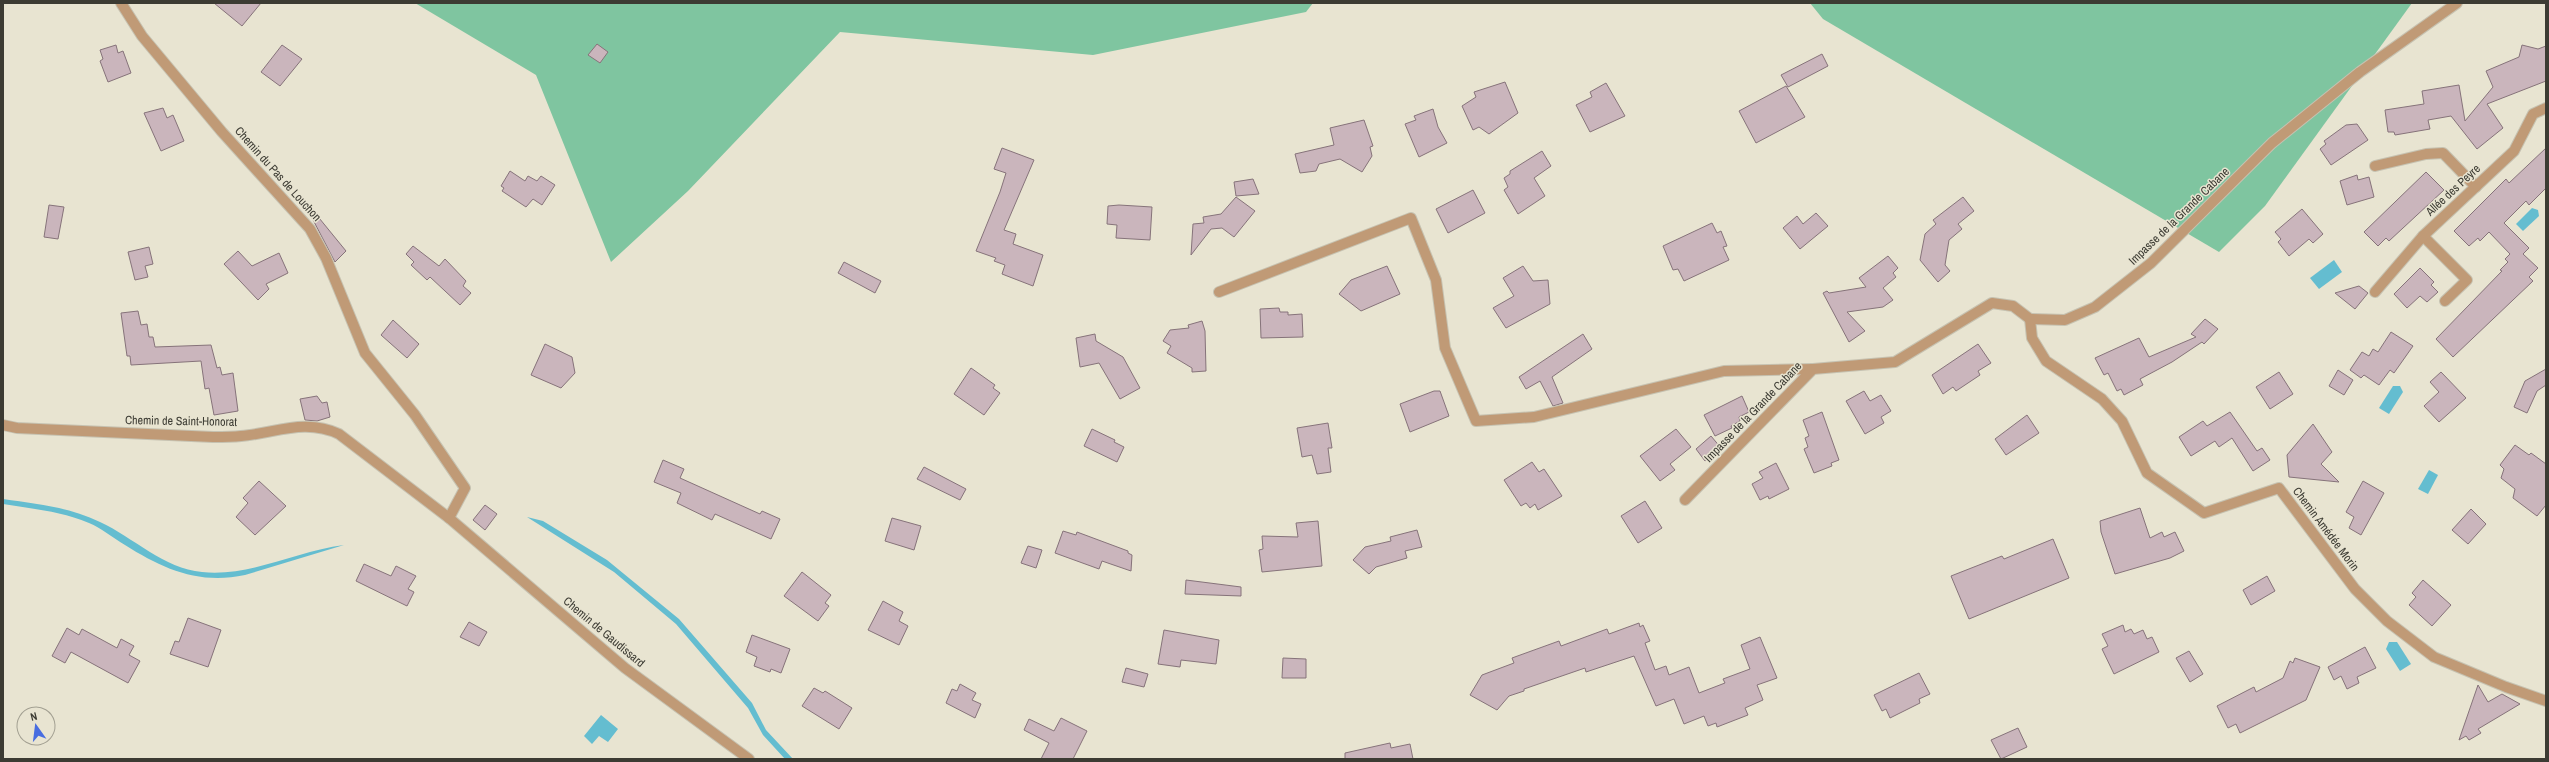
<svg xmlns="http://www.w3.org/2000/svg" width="2549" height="762" font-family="'Archivo Narrow',sans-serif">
<rect width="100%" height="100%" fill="#e8e4d1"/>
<g fill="#7fc5a0">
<path d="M415,3H1313L1306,12L1093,55L840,32L688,191L611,262L536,75Z"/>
<path d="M1810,3H2412L2265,206L2219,252L1823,19Z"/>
</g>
<g fill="#64bdd0">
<path d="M2532,208L2538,210L2539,216L2523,231L2516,224Z"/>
<path d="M2334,260L2342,272L2319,289L2310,278Z"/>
<path d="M2393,386H2400L2403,392L2389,414L2379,408Z"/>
<path d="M2429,470L2438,475L2428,494L2418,489Z"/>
<path d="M3,499C37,504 69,507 100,522C133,537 164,569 202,572C251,577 296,551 344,545L245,575C199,585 163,569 125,545C113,538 101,528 89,523C60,511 33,509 3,504Z"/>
<path d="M527,517L543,521L607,560L679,619L752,703L766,730L793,759H785L763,735L748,708L676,624L614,572Z"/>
<path d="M2389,642H2397L2411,664L2400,671L2386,649Z"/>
<path d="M601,715L618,729L608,742L599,736L592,744L584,736Z"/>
</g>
<g fill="#cab5bc" stroke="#86737a">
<path d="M214,3H261L242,26Z"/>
<path d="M597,44L608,52L600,63L588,55Z"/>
<path d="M116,45L118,53L123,51L131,73L108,82L100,61L103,59L100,50Z"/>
<path d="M282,45L302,59L280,86L261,72Z"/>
<path d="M2522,45L2538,49L2546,46V81L2487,104L2503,128L2477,149L2451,116L2428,120L2430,129L2395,135L2394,132H2388L2385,110L2424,104L2422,91L2459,85L2465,121L2493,87L2486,71L2519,57Z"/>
<path d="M1822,54L1828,66L1788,87L1781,75Z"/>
<path d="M1505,82L1518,113L1489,134L1479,127L1473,130L1462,106L1476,97L1474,92Z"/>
<path d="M1606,83L1625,116L1590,132L1576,105L1592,97L1590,92Z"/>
<path d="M1786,86L1805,117L1756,143L1739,111Z"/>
<path d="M163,108L167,118L173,115L184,141L161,151L144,113Z"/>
<path d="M1433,109L1438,127L1447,143L1419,157L1405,124L1416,120L1414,116Z"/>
<path d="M1364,120L1373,146L1370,147L1372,156L1362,172L1340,159L1319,164L1316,171L1300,173L1295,154L1334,145L1330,128Z"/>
<path d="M2357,124L2368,140L2331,165L2320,149L2326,144L2324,141L2346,125Z"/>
<path d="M1002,148L1034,160L1004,230L1016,234L1013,244L1043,255L1033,286L1002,274L1005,265L994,261L996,258L976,251L1000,192L1006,173L994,169Z"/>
<path d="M2546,148V188L2529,205L2526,201L2504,223L2529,248L2523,254L2538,268L2529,277L2533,281L2453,357L2436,339L2502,271L2500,270L2508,262L2505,259L2510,254L2489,232L2480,241L2478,238L2469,246L2454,231L2506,179L2509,183Z"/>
<path d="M1542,151L1551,166L1534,178L1545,196L1518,214L1504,190L1508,187L1504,178L1510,174V171Z"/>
<path d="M510,171L525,181L528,176L537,181L541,176L555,185L542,205L533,199L526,207L502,191L504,188L501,186Z"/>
<path d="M2426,172L2444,190L2389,241L2386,238L2378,246L2364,232Z"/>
<path d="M2357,175L2358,180L2369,177L2374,197L2347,205L2340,181Z"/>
<path d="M1253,179L1259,194L1236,196L1234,182Z"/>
<path d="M1473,190L1485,213L1448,233L1436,209Z"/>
<path d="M1236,197L1255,211L1234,237L1222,228L1211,229L1191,255L1193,224L1204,223L1203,217L1221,214Z"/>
<path d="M1963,197L1974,211L1958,224L1962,229L1949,240L1945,265L1950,271L1938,282L1920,260L1925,234L1936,224L1933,220Z"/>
<path d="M49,205L64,207L58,239L44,237Z"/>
<path d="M1119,205L1152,207L1150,240L1116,238L1117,225L1107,224L1108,206Z"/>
<path d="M2302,209L2323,234L2313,243L2309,239L2289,256L2278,242L2281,239L2275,232Z"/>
<path d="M315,213L346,251L335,262L311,216Z"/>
<path d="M1816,213L1828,226L1800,249L1783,228L1797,216L1803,224Z"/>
<path d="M1712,223L1717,233L1721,231L1727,246L1723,247L1729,260L1684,281L1678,269L1673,270L1663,246Z"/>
<path d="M413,246L439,266L445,259L466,281L463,286L471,293L460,305L430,277L427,280L411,265L414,262L406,254Z"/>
<path d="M149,247L153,264L145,266L148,277L135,280L128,252Z"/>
<path d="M238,251L252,266L279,253L288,273L266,284L269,289L258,300L224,264Z"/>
<path d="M1888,256L1898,268L1893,273L1896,277L1883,288L1893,300L1883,307L1847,312L1865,331L1849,342L1823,293L1827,291L1829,293L1866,287L1859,278Z"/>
<path d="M844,262L881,281L875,293L838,273Z"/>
<path d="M1387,266L1400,294L1361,311L1339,294L1351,280Z"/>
<path d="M1523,266L1533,281L1548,280L1550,304L1506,328L1493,308L1514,296L1503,278Z"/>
<path d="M2420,268L2434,282L2431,285L2438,292L2427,302L2420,296L2407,308L2394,294Z"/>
<path d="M2359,286L2368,293L2355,309L2335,293Z"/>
<path d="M1279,308L1280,312H1288V315L1302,314L1303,337L1261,338L1260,309Z"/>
<path d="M138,311L141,325L147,324L149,337H153L155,347L211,345L217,368L220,367L222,375L233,373L238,411L214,415L209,388L205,389L201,361L131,365L130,356H127L121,313Z"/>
<path d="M2205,319L2218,329L2204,344L2202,342L2172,362L2140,379L2143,385L2124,395L2121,389L2117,391L2108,373L2104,375L2095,358L2139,338L2149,357L2196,337L2191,334Z"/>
<path d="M393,320L419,344L407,358L381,335Z"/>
<path d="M1202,321L1205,331L1206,371L1192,372V368L1167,353L1171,346L1163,341L1170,330L1189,328L1188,325Z"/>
<path d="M2391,332L2413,346L2394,373L2390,370L2379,385L2364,375L2361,378L2350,370L2362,352L2369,356L2373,349L2378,352Z"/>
<path d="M1095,334L1096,341L1123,357L1140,388L1120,399L1099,363L1080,367L1076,338Z"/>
<path d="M1583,334L1592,349L1552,377L1563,403L1553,406L1540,381L1526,389L1519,377Z"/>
<path d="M545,344L572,357L575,373L561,388L531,375Z"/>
<path d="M1978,344L1991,363L1978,371L1980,375L1956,391L1953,387L1943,394L1932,375Z"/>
<path d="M971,368L995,385L993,388L1000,393L984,415L954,394Z"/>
<path d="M2546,369V385L2537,391L2527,413L2514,407L2525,381Z"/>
<path d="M2338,370L2353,380L2344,395L2329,386Z"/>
<path d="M2279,372L2293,394L2270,409L2256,387Z"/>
<path d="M2441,372L2466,398L2439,422L2424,406L2439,392L2430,382Z"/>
<path d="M1434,391H1440L1449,416L1410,432L1400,404Z"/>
<path d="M1864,391L1870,401L1881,395L1891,411L1881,417L1884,423L1865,434L1846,401Z"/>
<path d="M317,396L322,403L327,402L330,417L317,421L305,420L300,399Z"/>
<path d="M1742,396L1749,412L1739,417L1740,421L1731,426L1732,428L1715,436L1704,415Z"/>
<path d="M1822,412L1839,460L1831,463L1832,466L1814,473L1804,449L1808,447L1805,438L1809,436L1803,420Z"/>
<path d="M2230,412L2257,451L2262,448L2270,460L2253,471L2232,438L2219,447L2215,441L2191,456L2179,437L2203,421L2207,426Z"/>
<path d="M2027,415L2039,433L2006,455L1995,439Z"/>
<path d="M1328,423L1332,448H1328L1331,472L1317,474L1312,455L1302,457L1297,428Z"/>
<path d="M2313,424L2332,452L2321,464L2339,482L2289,477L2287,455Z"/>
<path d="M1092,429L1115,440L1114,442L1124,447L1117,462L1084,446Z"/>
<path d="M1676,429L1691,447L1670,464L1675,470L1660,481L1640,456Z"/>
<path d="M1711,436L1721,448L1705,461L1696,449Z"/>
<path d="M2515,445L2529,455L2531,453L2546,464V505L2537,516L2513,498L2515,489L2501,478L2504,469L2500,465Z"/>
<path d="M663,460L684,469L680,478L760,514L762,511L780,519L771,539L715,514L712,520L677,503L681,493L654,482Z"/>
<path d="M1532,462L1539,472L1544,469L1562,496L1538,510L1535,504L1530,508L1526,503L1521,506L1504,480Z"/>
<path d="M1776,463L1789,489L1769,499L1768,496L1760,500L1752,484L1763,478L1759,472Z"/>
<path d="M924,467L966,489L960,500L917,479Z"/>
<path d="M259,481L286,506L255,535L236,517L248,503L243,498Z"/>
<path d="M2363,481L2384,493L2361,535L2349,528L2354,517L2346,512Z"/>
<path d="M1645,501L1662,528L1638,543L1621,516Z"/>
<path d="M485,505L497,514L485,530L473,520Z"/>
<path d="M2140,508L2150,538L2162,532L2164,537L2175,532L2184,551L2170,558L2115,574L2101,532L2100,521Z"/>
<path d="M2471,509L2486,524L2468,544L2452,530Z"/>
<path d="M892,518L921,526L914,550L885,541Z"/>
<path d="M1318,521L1322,566L1262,572L1259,550L1263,549L1262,536L1298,537L1296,523Z"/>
<path d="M1417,530L1422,547L1405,551L1407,558L1376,567L1369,574L1353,560L1365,547L1391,541L1390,537Z"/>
<path d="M1063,531L1076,535L1077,532L1128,551V553L1132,555L1131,571L1102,561L1099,569L1055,553Z"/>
<path d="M2053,539L2069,578L1969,619L1951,576L2002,556L2004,559Z"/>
<path d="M1028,546L1042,550L1036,568L1021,563Z"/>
<path d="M364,564L391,576L396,566L416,576L408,589L414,592L407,606L356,581Z"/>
<path d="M802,572L831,595L825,603L829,606L818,621L784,596Z"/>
<path d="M2267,576L2275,591L2251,605L2243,590Z"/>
<path d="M1186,580L1241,587V596L1185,594Z"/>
<path d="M2423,580L2451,605L2432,626L2409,605L2416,597L2412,593Z"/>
<path d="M883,601L903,612L899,621L908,626L899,645L868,630Z"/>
<path d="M188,618L221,630L208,667L170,654L175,641L179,642Z"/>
<path d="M469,622L487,632L479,646L460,637Z"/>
<path d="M1639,623L1640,627L1643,625L1650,641L1645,643L1655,670L1666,666L1669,675L1689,667L1699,693L1725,683L1723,679L1750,669L1741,645L1760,637L1777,678L1757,685L1763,700L1745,708L1748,715L1717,727L1716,723L1708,726L1704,716L1684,724L1674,699L1656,706L1634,656L1586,672L1585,668L1524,689V691L1509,696L1497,710L1470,695L1482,675L1514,663L1512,658L1559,641L1561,646L1607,629L1609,634Z"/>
<path d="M2123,625L2125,632L2131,629L2134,634L2143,630L2147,639L2152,637L2159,652L2114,674L2102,649L2108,646L2102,634Z"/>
<path d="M67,628L79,635L82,629L117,648L121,639L134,646L129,655L140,661L128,683L71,652L65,663L52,656Z"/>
<path d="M1164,630L1219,640L1216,664L1181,660L1180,667L1158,664Z"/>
<path d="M752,635L790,649L781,673L771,669L770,672L754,666L757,657L746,652Z"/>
<path d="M2365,647L2376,668L2357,677L2359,683L2347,689L2341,676L2334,680L2328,667Z"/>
<path d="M2189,651L2203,674L2190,682L2176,658Z"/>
<path d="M1283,658L1306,659V678H1282Z"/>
<path d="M2295,658L2320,667L2306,700L2240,733L2236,724L2228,728L2217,706L2254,687L2256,692L2283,678L2290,661L2293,663Z"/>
<path d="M1126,668L1148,674L1144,687L1122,682Z"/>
<path d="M1919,673L1930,694L1919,699L1920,703L1890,718L1886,709L1882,711L1874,695Z"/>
<path d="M960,684L976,693L972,700L981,704L975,718L946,703L952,689L957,691Z"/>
<path d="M2478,685L2488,702L2502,694L2520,704L2478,729L2481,733L2469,740L2466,736L2459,740Z"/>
<path d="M814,688L823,693L825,691L852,708L839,729L802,706Z"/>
<path d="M1061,718L1087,731L1073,759H1041L1049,743L1024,730L1029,719L1054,731Z"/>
<path d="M2018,728L2027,747L2001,759L1991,740Z"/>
<path d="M1390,743L1391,748L1410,744L1413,759H1345V753Z"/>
</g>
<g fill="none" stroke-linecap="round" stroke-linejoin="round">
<g stroke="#c6c2b1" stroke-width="12">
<g id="minor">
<path d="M121,3L142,36L222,132L310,229L326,258L365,353L415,415L465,488L449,518"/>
<path d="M2375,166L2426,154L2443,153L2476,187"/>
<path d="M2423,236L2467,280L2445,301"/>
<path d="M1219,292L1411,218L1436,280L1445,348L1476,421L1534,417L1724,371L1813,369"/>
<path d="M2375,292L2423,236L2514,151L2533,114L2546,108"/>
<path d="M2030,319L2032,338L2046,361L2102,399L2122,421L2147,473L2204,513L2279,488L2355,589L2387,621L2434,657L2506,687L2546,701"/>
<path d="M3,425L17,428L213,437C223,437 232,437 241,436C276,433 305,418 339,434L449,518L625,668L749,759"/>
<path d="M1685,500L1813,369L1895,362L1992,303L2013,306L2030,319L2065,320L2095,307L2151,263L2272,143L2360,72L2457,3"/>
</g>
</g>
<use href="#minor" stroke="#c09a76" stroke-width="10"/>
</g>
<g text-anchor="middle" stroke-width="3" stroke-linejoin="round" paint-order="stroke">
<g font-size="12" fill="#3c3b33" stroke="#e8e4d1">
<text transform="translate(278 174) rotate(48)" y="4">Chemin du Pas de Louchon</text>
<text transform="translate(2453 190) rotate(-43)" y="4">Allée des Peyre</text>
<text transform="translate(2179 216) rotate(-44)" y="4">Impasse de la Grande Cabane</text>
<text transform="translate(1753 412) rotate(-46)" y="4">Impasse de la Grande Cabane</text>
<text transform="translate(181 421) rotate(1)" y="4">Chemin de Saint-Honorat</text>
<text transform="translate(2326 529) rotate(53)" y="4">Chemin Amédée Morin</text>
<text transform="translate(604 632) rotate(40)" y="4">Chemin de Gaudissard</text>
</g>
</g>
<rect width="2549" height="762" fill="none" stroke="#3c3b33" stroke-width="8"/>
<g transform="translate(36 726) rotate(346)"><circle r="19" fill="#e8e4d1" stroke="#a3a092"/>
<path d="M0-3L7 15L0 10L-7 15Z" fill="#486de0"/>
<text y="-6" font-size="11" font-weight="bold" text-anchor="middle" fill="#3c3b33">N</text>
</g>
</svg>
